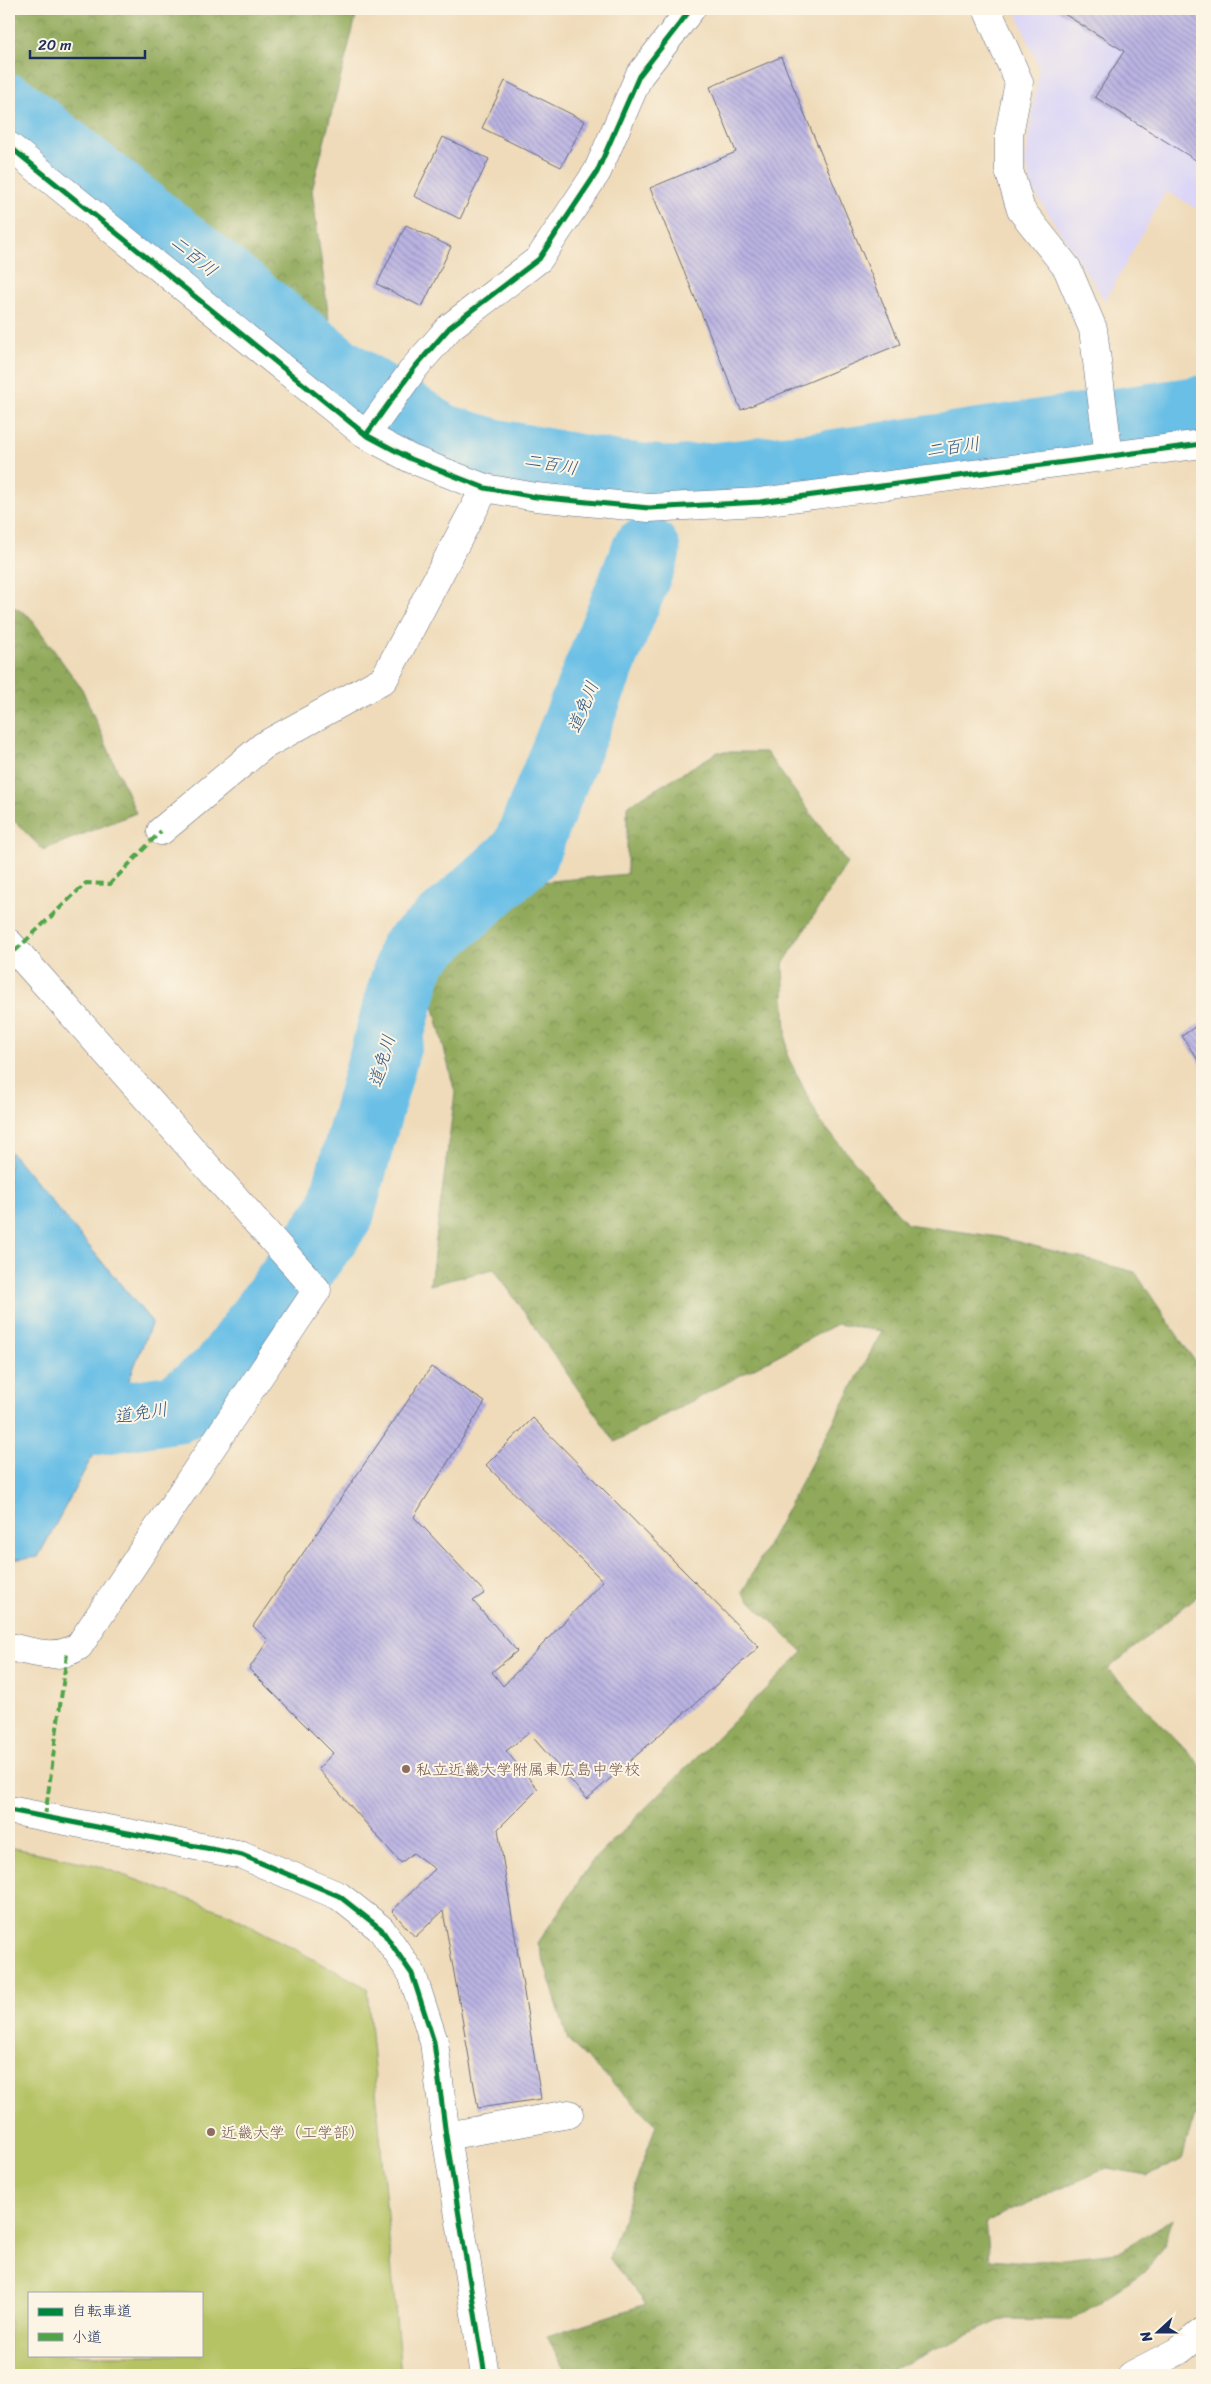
<svg xmlns="http://www.w3.org/2000/svg" width="1211" height="2384" font-family="Sriracha,'Klee One',sans-serif">
<defs>
<pattern id="forest-crowns" width="20" height="18" patternUnits="userSpaceOnUse" patternTransform="scale(1.25)"><rect width="20" height="18" fill="#90a95a"/><path d="M2 6a3 3 0 1 1 6 0M12 15a3 3 0 1 1 6 0" fill="none" stroke="#758a4e"/></pattern>
<pattern id="building-back-hatch" width="6" height="6" patternUnits="userSpaceOnUse" patternTransform="scale(1.25)"><rect width="6" height="6" fill="#bbb4e3"/><path d="M-1 5l2 2M0 0l6 6M5-1l2 2" fill="none" stroke="#9793bb"/></pattern>
</defs>
<rect width="100%" height="100%" fill="#fcf5e5"/>
<filter id="ink" filterUnits="userSpaceOnUse"><feTurbulence type="fractalNoise" baseFrequency=".02" numOctaves="2"/><feDisplacementMap in="SourceGraphic" scale="10" xChannelSelector="R" yChannelSelector="G"/><feConvolveMatrix kernelMatrix="1 2 1 2 8 2 1 2 1" color-interpolation-filters="sRGB"/></filter>
<filter id="wash" filterUnits="userSpaceOnUse"><feTurbulence type="fractalNoise" baseFrequency=".0096" numOctaves="4" result="noise"/><feDisplacementMap in="SourceGraphic" scale="20" xChannelSelector="R" yChannelSelector="G"/><feGaussianBlur stdDeviation="1.12" result="paint"/><feColorMatrix in="noise" values="0 0 0 0 0 0 0 0 0 0 0 0 0 0 0 0 0 1.4 0 .05"/><feComposite in="paint" operator="in"/></filter>
<g filter="url(#wash)">
<rect width="100%" height="100%" fill="#efdbba"/>
<path fill="#dbd6f7" d="M1015,9H1202V212L1166,191L1105,301L1035,193L1025,163L1039,67Z"/>
<g fill="url(#forest-crowns)" stroke="#566c5c">
<path d="M9,9H358L312,190L329,320L9,80Z"/>
<path d="M9,604L29,616L82,689L136,813L43,850L9,816Z"/>
<path d="M718,752H766L847,863L783,964L787,1055L820,1121L907,1224L999,1237L1135,1272L1202,1372V1592L1108,1669L1202,1767V2109L1193,2119L1182,2160L1147,2175L1107,2168L986,2222L990,2259L1028,2262L1117,2252L1173,2219L1163,2245L1148,2269L1072,2320L1003,2319L881,2375H567L547,2336L646,2304L609,2258L656,2125L568,2040L538,1943L593,1860L803,1652L742,1593L882,1331L837,1324L615,1442L494,1269L430,1285L455,1093L421,955L540,882L627,874V806Z"/>
</g>
<path fill="#b6c365" stroke="#687962" fill-rule="evenodd" d="M9,1847L96,1865L229,1914L367,1988L401,2375H9ZM29,2293H201V2355H29Z"/>
<path fill="#6abfe6" stroke="#4277a2" d="M9,1150L152,1322L126,1387L110,1393L113,1418L38,1557L9,1560Z"/>
<g fill="none" stroke-linecap="round" stroke-linejoin="round">
<g stroke="#6abfe6" stroke-width="69">
<path d="M9,108L336,370L441,438L493,453L614,475L674,481L826,465L1202,410"/>
<path d="M9,1391L94,1421L178,1408L223,1374L340,1213L412,954L524,854L646,551"/>
</g>
</g>
<g id="blocks">
<g fill="url(#building-back-hatch)">
<path d="M1056,9H1202V164L1095,97L1124,51Z"/>
<path d="M781,57L900,344L741,410L650,188L736,152L710,87Z"/>
<path d="M505,81L585,121L561,167L482,128Z"/>
<path d="M443,137L489,159L460,219L414,196Z"/>
<path d="M406,225L451,247L422,307L377,284Z"/>
<path d="M1202,1022V1066L1182,1036Z"/>
<path d="M431,1367L485,1402L414,1517L485,1593L473,1601L517,1651L492,1672L503,1686L603,1581L486,1465L533,1418L759,1647L587,1799L529,1733L506,1751L538,1789L498,1829L541,2099L478,2108L443,1911L415,1937L392,1911L435,1869L413,1853L401,1863L318,1769L333,1753L249,1669L268,1640L253,1626Z"/>
</g>
</g>
</g>
<g filter="url(#ink)">
<use href="#blocks" fill-opacity="0" stroke="#656b7e" stroke-width="1"/>
<g fill="none" stroke-linecap="round" stroke-linejoin="round">
<g stroke="#656b7e" stroke-width="29">
<g id="minor">
<path d="M987,9L1019,82L1009,134V170L1021,210L1067,268L1093,329L1109,457"/>
<path d="M9,146L366,435L411,459L485,488L536,497L649,508L760,502L1202,444"/>
<path d="M366,435L415,367L450,327L539,259L597,172L639,76L691,9"/>
<path d="M161,831L263,746L384,679L485,488"/>
<path d="M9,943L317,1290L79,1646C56,1661 34,1652 9,1647"/>
<path d="M9,1810L242,1855L339,1896L381,1929L412,1974L434,2042L446,2136L485,2375"/>
<path d="M446,2136L569,2114"/>
<path d="M1132,2375L1180,2350L1202,2332"/>
</g>
</g>
<use href="#minor" stroke="#fff" stroke-width="28"/>
<g stroke="#4fa44a" stroke-width="4" stroke-dasharray="8 4" stroke-linecap="butt">
<path d="M15,951L86,883L110,884L161,831"/>
<path d="M45,1817L67,1654"/>
</g>
<g stroke="#fcf5e5" stroke-width="8">
<g id="cycleway">
<path d="M9,146L366,435L411,459L485,488L536,497L649,508L760,502L1202,444"/>
<path d="M366,435L415,367L450,327L539,259L597,172L639,76L691,9"/>
<path d="M9,1810L242,1855L339,1896L381,1929L412,1974L434,2042L446,2136L485,2375"/>
</g>
</g>
<use href="#cycleway" stroke="#00873e" stroke-width="5"/>
</g>
</g>
<g fill="#8d6e63" stroke="#fcf5e5" stroke-width="2">
<circle cx="406" cy="1769" r="5"/>
<circle cx="211" cy="2132" r="5"/>
</g>
<g text-anchor="middle" stroke-width="4" stroke-linejoin="round" paint-order="stroke">
<g font-size="16" fill="#785e54" stroke="#fcf5e5" text-anchor="start">
<text x="416" y="1775">私立近畿大学附属東広島中学校</text>
<text x="221" y="2138">近畿大学（工学部）</text>
</g>
<g font-size="18" font-style="italic" fill="#335a87" stroke="#fcf5e5">
<text transform="translate(194 256) rotate(39)" y="6">二百川</text>
<text transform="translate(953 447) rotate(-8)" y="6">二百川</text>
<text transform="translate(551 464) rotate(10)" y="6">二百川</text>
<text transform="translate(583 707) rotate(-68)" y="6">道免川</text>
<text transform="translate(382 1061) rotate(-74)" y="6">道免川</text>
<text transform="translate(141 1413) rotate(-9)" y="6">道免川</text>
</g>
</g>
<rect width="1211" height="2384" fill="none" stroke="#fcf5e5" stroke-width="30"/>
<rect x="28" y="2292" width="175" height="65" fill="#fcf5e5" stroke="#a2a6af"/>
<rect x="38" y="2308" width="25" height="8" fill="#00873e" stroke="#a2a6af"/>
<text x="72" y="2316" font-size="15" fill="#1b2f5e">自転車道</text>
<rect x="38" y="2333" width="25" height="8" fill="#4fa44a" stroke="#a2a6af"/>
<text x="72" y="2342" font-size="15" fill="#1b2f5e">小道</text>
<g transform="translate(1158 2332) rotate(249)" stroke="#fcf5e5" stroke-width="4" paint-order="stroke">
<path d="M0-4L9 19L0 12L-9 19Z" fill="#1b2f5e"/>
<text y="-8" font-size="14" font-weight="bold" text-anchor="middle" fill="#1b2f5e">N</text>
</g>
<path d="M30 50v8h115v-8" fill="none" stroke="#1b2f5e" stroke-width="2.5"/>
<text x="38" y="50" font-size="15" fill="#1b2f5e" stroke="#fcf5e5" stroke-width="4" paint-order="stroke">20 m</text>
</svg>
